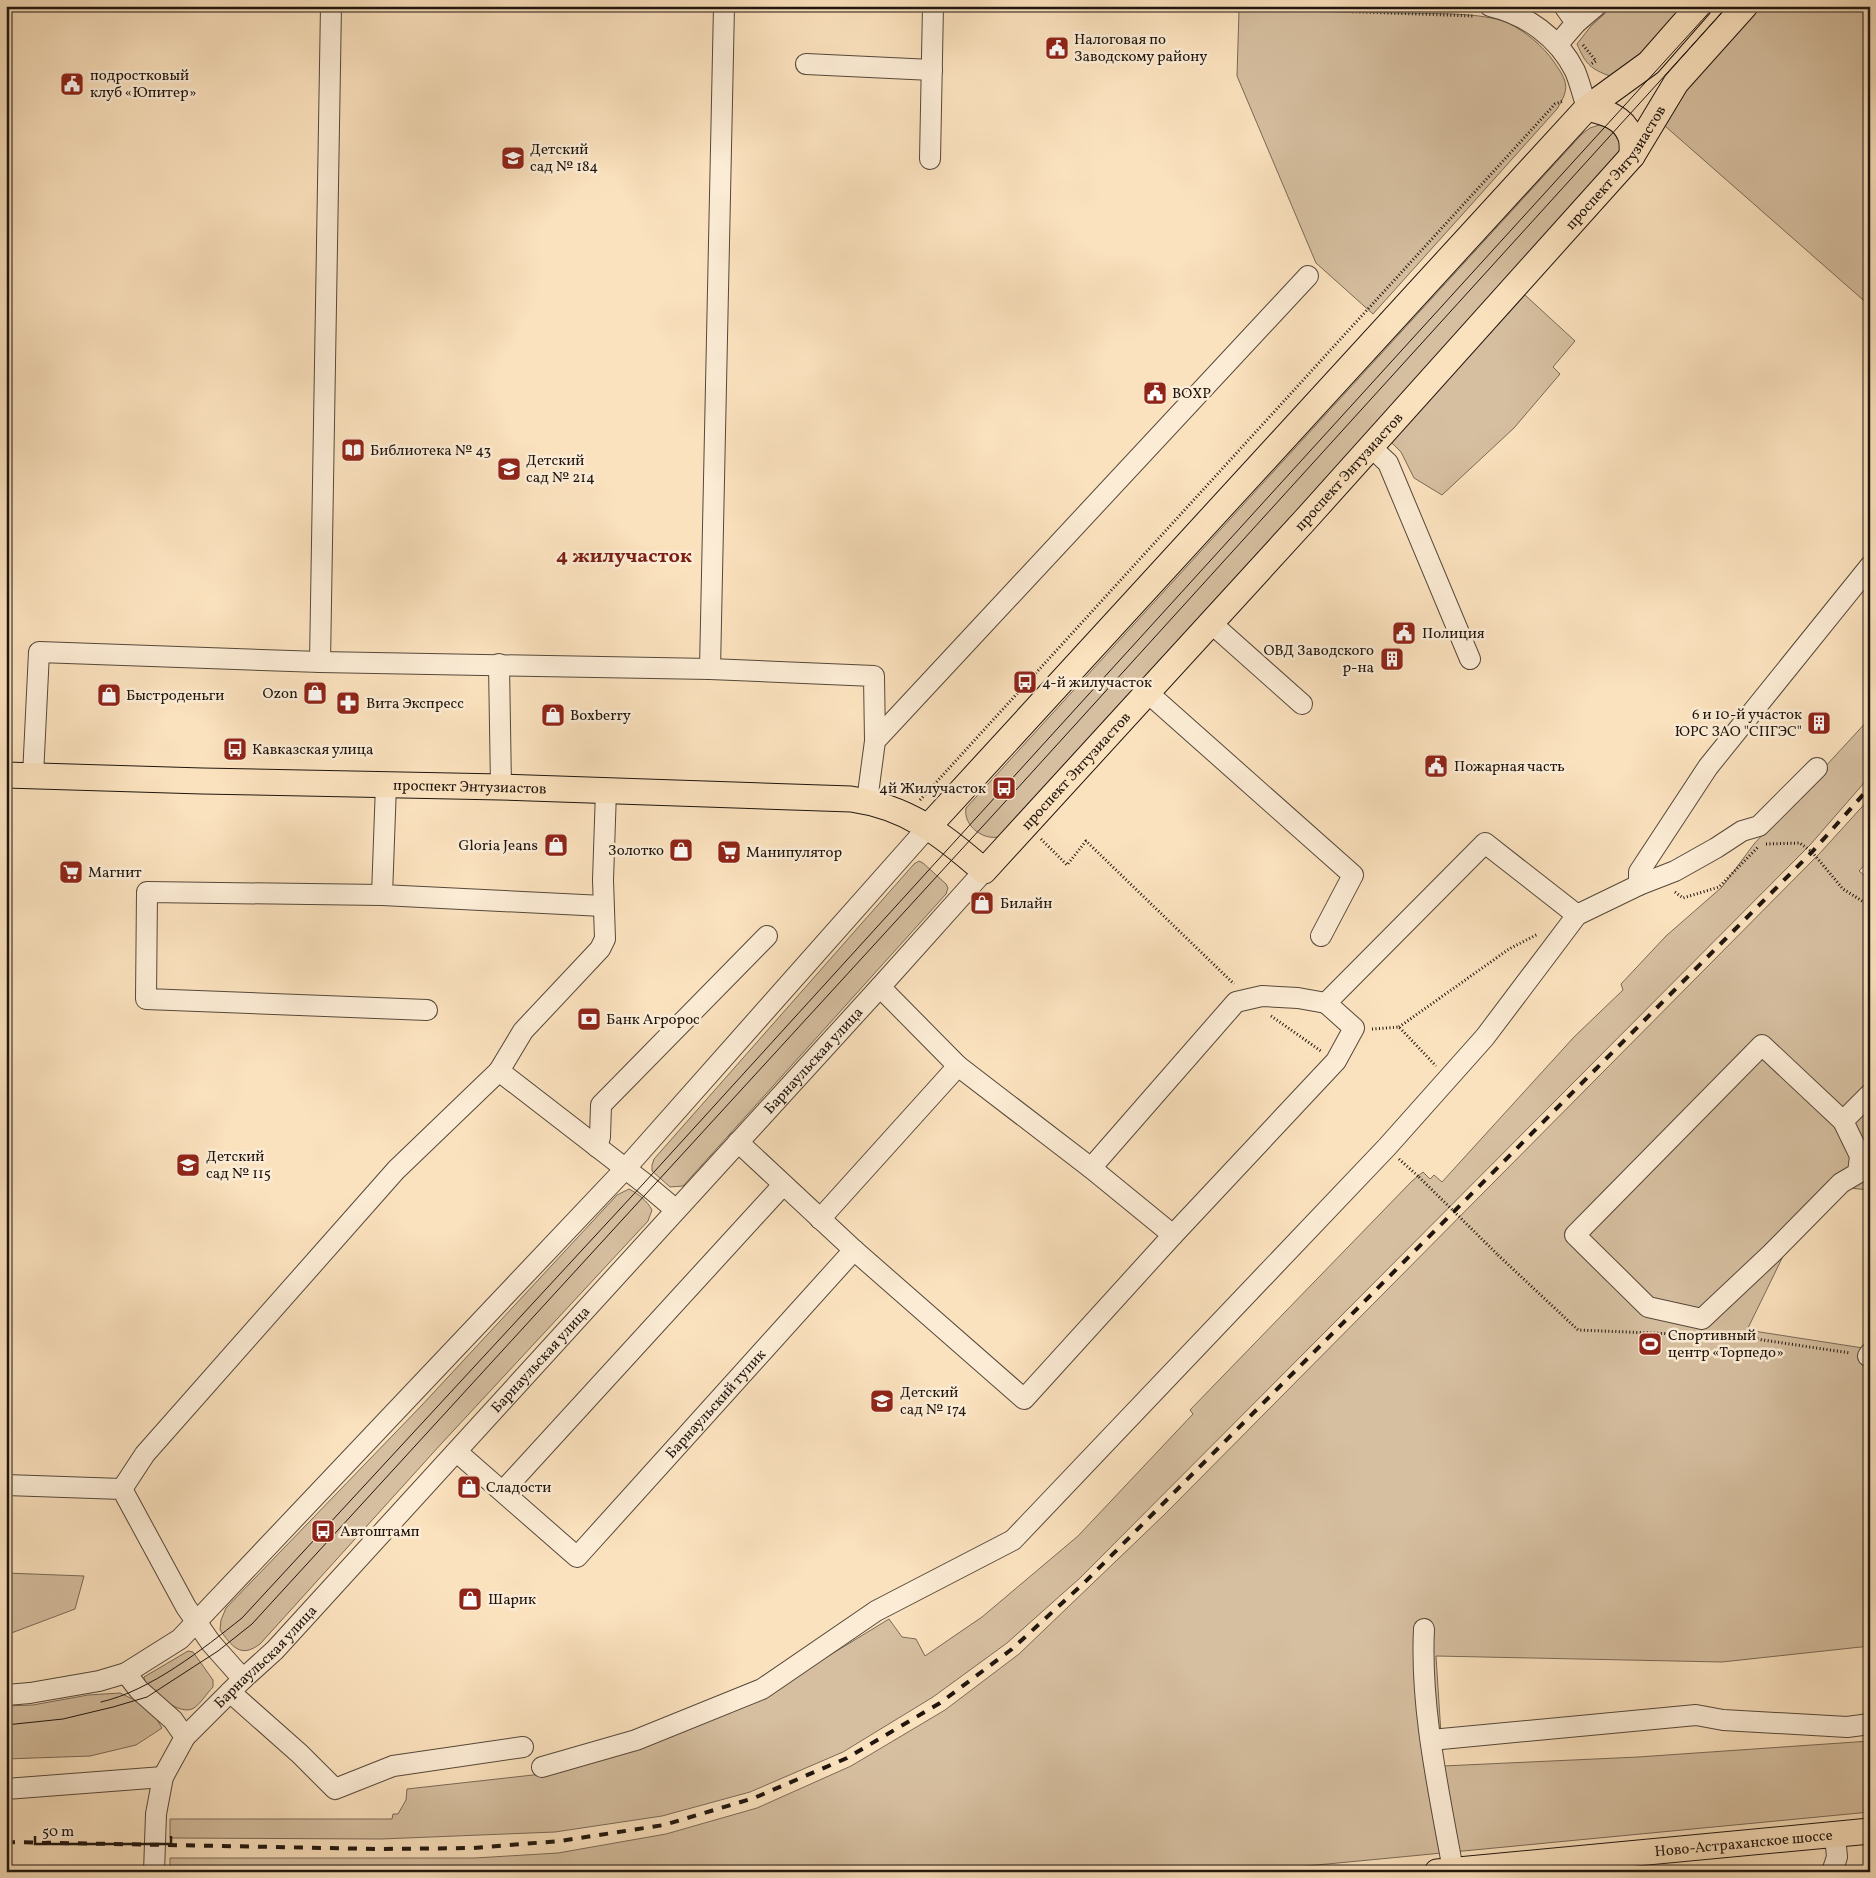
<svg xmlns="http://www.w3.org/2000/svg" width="1876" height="1878" font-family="Vollkorn,serif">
<rect width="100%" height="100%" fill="#fbe2be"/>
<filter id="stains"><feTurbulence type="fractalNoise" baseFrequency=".004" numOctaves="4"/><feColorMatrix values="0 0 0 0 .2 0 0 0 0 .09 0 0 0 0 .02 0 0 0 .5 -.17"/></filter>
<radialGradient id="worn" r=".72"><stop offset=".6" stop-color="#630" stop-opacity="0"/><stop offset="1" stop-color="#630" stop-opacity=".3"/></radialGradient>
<g fill="#d6bfa0" stroke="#7a6a57">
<path d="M1613,6H1685L1641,55L1610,76C1590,69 1585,63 1577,44L1591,26Z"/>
<path d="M1759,6H1870V306L1665,126L1683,90Z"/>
<path d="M1239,10C1294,11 1350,12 1406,13C1434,14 1483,12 1508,23C1525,31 1543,46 1554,62C1568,82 1570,88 1557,109L1373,314L1316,263L1237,76Z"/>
<path d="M1599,125C1617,129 1624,141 1619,158L998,837C982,840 963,825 966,808L1582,134L1590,128Z"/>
<path d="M1525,295L1575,341L1553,367L1560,374L1514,428L1442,495L1414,478L1401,452L1391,442Z"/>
<path d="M1870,718V776L1810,845L1080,1578L1007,1643L933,1697L843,1752L750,1792L662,1816L555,1832L381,1839L170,1838V1819H392L393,1814H398L406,1800L407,1789L542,1774L766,1694L889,1619L902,1637L916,1639L925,1656L982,1617L1078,1536L1193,1414L1190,1410L1412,1181L1423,1172L1430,1179L1434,1175L1442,1182L1574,1037L1623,990L1621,984L1666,936L1722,887L1754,844Z"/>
<path d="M1870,798V859L1859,871L1870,880V1190L1849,1188L1789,1244L1747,1330L1863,1348L1870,1340V1646L1722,1662L1436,1656L1443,1766L1638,1757L1870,1741V1812L1244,1872H170V1858H475L558,1853L666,1834L757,1808L851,1766L945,1710L1019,1654L1165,1514L1820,853Z"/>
<path d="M919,861L923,863L946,884L948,888L946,894L683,1186L670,1187L652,1171V1165L654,1159L914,864Z"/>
<path d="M629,1189C639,1194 647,1201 652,1210L648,1221L441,1444L260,1644C240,1659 232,1646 220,1630L221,1620L226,1608L423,1404L617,1195Z"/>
<path d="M6,1573L84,1576L75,1609L6,1635Z"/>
<path d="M188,1651L193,1652L213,1680V1687C207,1693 201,1703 194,1708C179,1717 155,1692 144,1683V1677Z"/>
<path d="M120,1693C143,1704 149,1706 162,1728L136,1745L90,1756L6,1759V1706L33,1705L88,1695Z"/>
</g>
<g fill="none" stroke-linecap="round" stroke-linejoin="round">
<g stroke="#56483a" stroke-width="22">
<g id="minor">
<path d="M1490,6C1527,15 1558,37 1575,71C1580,83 1583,96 1587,108"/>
<path d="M1564,6L1576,23"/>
<path d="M1558,44L1576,23L1596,6"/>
<path d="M806,64L932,70"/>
<path d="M930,159L933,6"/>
<path d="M1371,447L1388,463L1470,659"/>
<path d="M1211,623L1302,704"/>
<path d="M320,662L331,6"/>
<path d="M499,664L501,787"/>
<path d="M710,669L724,6"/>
<path d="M1148,693L1353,875L1321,936"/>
<path d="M33,776L39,652L320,662L710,669L874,676L875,741"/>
<path d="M606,791L603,880L605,939L600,949L523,1031L499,1071L644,1183L676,1210"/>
<path d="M867,801L875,741L1308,276"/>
<path d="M1639,885V872L1708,767L1870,566"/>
<path d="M382,895L386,785"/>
<path d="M880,987L958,1066"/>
<path d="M427,1010L146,999L147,892L382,895L603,906"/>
<path d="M1762,1045L1843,1121L1860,1156L1858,1173L1841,1183L1771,1254L1702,1319L1648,1307L1575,1235Z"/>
<path d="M1843,1121L1870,1094"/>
<path d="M738,1142L854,1250L1024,1399L1173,1235L1336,1061L1354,1028L1326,1003L1485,843L1577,915"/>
<path d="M597,1147L600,1137L601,1105L767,936"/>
<path d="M1091,1168L1236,1002L1262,996L1298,998L1326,1003"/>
<path d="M820,1219L958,1066L1091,1168L1173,1235"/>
<path d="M1868,1356L1870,1353"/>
<path id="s1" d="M457,1452L577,1557L854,1250"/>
<path d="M6,1485L122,1489L186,1607L211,1643L243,1679"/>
<path d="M122,1489L145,1454L396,1170L499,1071"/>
<path d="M503,1491L783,1185"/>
<path d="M1424,1629C1420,1708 1439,1792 1453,1870"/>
<path d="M126,1673L139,1690L173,1720L185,1737"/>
<path d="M230,1692L300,1754L335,1789L393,1766L523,1747"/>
<path d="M6,1695L30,1693L99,1681L126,1673L180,1639L625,1169L929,826"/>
<path d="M1431,1740L1696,1715L1723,1720L1847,1727L1870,1724"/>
<path d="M542,1767L636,1740L762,1689L876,1611L1013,1540L1387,1147L1485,1037L1577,915L1639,885L1675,871L1716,848L1742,831L1759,826L1817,768"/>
<path d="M6,1789L163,1777"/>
<path id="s2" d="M154,1872L156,1814L163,1777L185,1737L243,1679L275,1650L880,987L984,871"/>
<path d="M1832,1872L1837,1857L1835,1835"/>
</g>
</g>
<g stroke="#1f150e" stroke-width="27">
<g id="major">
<path d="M1587,108C1605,112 1623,117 1630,135C1633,141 1632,150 1632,156"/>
<path id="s3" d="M6,775L202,781L501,787L851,799C907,807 942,834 984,871L1306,519L1632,156L1676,83L1745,6"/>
<path d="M929,826L1587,108L1649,63L1699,6"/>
<path id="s4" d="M1437,1872L1870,1831"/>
</g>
</g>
<g stroke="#1f150e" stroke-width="3" stroke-dasharray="1 2.5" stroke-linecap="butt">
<path d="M1195,6L1474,16"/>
<path d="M1583,45L1596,61L1591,64"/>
<path d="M920,800L1555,104L1563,101"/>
<path d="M1041,839L1067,865L1086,841L1234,984"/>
<path d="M1766,844L1800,843L1812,852L1843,889L1870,906"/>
<path d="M1675,892L1683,898L1719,887L1758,847"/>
<path d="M1271,1016L1321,1051"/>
<path d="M1399,1027L1509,949L1538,934"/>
<path d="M1372,1029L1399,1027L1436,1066"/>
<path d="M1399,1159L1419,1177"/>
<path d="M1498,1255L1578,1330L1676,1334"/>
<path d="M1712,1335L1743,1337L1850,1353"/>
</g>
<use href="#minor" stroke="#fcecd5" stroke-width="20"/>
<use href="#major" stroke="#fbe2be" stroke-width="25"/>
<g stroke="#1f150e" stroke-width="1">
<path d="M101,1702C150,1691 203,1649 242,1618L644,1183L1715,6"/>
<path d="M6,1725L63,1719L113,1707L147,1697L218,1651L252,1624L1015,791L1728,6"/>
</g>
<path stroke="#1f150e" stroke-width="4" stroke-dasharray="9 9" stroke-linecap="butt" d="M6,1842L381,1849L473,1848L560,1841L664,1825L754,1798L847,1758L940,1703L1012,1649L1084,1583L1812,852L1870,787"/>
<path stroke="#1f150e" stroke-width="3" stroke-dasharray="1 2.5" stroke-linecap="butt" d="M1419,1177L1498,1255"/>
</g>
<defs>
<g id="civic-square" transform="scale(1.25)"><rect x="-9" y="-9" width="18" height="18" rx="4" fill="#8f2418" stroke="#fcecd5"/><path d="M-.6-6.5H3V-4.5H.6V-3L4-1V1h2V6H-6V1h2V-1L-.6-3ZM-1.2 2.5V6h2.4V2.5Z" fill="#fff"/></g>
<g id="school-square" transform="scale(1.25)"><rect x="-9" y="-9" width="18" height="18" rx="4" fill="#8f2418" stroke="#fcecd5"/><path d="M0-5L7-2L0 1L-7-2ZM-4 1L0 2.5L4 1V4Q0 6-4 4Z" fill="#fff"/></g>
<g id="library-square" transform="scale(1.25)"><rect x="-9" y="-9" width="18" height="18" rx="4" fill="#8f2418" stroke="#fcecd5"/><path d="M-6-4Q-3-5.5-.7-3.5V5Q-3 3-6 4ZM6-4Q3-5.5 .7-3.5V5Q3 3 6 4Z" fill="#fff"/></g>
<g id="building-square" transform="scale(1.25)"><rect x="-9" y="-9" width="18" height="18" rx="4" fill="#8f2418" stroke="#fcecd5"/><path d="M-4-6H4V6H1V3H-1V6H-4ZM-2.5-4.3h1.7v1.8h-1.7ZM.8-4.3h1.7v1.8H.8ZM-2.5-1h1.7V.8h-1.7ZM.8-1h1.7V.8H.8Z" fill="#fff"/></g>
<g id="bus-square" transform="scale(1.25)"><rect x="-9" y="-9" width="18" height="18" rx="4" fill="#8f2418" stroke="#fcecd5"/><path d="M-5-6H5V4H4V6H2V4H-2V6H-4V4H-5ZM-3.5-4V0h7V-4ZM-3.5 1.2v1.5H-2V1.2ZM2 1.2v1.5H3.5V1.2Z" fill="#fff"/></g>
<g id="shop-square" transform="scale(1.25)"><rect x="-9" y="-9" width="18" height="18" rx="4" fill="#8f2418" stroke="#fcecd5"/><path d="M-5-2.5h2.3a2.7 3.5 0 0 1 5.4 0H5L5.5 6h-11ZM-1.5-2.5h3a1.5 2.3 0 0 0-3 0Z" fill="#fff"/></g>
<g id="pharmacy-square" transform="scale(1.25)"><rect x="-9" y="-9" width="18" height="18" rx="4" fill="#8f2418" stroke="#fcecd5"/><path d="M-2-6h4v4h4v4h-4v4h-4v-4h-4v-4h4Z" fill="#fff"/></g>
<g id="supermarket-square" transform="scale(1.25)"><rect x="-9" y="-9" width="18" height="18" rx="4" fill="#8f2418" stroke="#fcecd5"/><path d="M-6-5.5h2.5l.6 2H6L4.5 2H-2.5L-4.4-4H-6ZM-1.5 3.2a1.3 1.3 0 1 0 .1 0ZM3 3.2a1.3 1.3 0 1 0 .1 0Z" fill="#fff"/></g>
<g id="bank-square" transform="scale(1.25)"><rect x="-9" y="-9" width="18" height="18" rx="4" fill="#8f2418" stroke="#fcecd5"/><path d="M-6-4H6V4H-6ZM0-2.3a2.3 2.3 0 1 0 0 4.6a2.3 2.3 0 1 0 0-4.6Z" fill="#fff"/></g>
<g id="stadium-square" transform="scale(1.25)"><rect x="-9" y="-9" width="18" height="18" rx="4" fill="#8f2418" stroke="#fcecd5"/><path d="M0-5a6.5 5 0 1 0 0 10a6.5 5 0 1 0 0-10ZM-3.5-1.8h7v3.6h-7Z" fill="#fff"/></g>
</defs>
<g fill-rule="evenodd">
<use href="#civic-square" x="1057" y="48"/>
<use href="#civic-square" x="72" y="84"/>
<use href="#school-square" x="513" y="158"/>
<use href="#civic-square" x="1155" y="393"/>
<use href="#library-square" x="353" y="450"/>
<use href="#school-square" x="509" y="469"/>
<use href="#civic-square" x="1404" y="633"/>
<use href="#building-square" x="1392" y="659"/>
<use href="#bus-square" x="1025" y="682"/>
<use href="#shop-square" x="315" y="693"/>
<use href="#shop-square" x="109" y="695"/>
<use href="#pharmacy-square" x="348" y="703"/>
<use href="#shop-square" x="553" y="715"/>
<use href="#building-square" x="1819" y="723"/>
<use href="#bus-square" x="235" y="749"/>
<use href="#civic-square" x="1436" y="766"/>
<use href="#bus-square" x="1004" y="788"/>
<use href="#shop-square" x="556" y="845"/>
<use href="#shop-square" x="681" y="850"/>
<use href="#supermarket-square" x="729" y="852"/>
<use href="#supermarket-square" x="71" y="872"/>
<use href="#shop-square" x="982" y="903"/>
<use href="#bank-square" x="589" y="1019"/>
<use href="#school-square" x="188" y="1165"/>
<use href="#stadium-square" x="1650" y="1344"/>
<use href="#school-square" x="882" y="1401"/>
<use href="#shop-square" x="469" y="1487"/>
<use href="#bus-square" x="323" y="1531"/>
<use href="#shop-square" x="470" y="1599"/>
</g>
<g text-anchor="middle" stroke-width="5" stroke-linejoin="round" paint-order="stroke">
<g font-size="15" fill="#1f150e" stroke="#fcecd5" text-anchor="start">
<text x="1074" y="44">Налоговая по<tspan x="1074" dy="17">Заводскому району</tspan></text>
<text x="90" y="80">подростковый<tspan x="90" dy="17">клуб «Юпитер»</tspan></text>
<text x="530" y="154">Детский<tspan x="530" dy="17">сад № 184</tspan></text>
<text x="1172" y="398">ВОХР</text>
<text x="370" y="455">Библиотека № 43</text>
<text x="526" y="465">Детский<tspan x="526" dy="17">сад № 214</tspan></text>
<text x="1422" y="638">Полиция</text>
<text x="1374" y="655" text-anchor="end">ОВД Заводского<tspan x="1374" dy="17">р-на</tspan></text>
<text x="1042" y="687">4-й жилучасток</text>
<text x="298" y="698" text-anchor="end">Ozon</text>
<text x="126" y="700">Быстроденьги</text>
<text x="366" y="708">Вита Экспресс</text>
<text x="1802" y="719" text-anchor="end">6 и 10-й участок<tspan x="1802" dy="17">ЮРС ЗАО "СПГЭС"</tspan></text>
<text x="570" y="720">Boxberry</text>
<text x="252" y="754">Кавказская улица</text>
<text x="1454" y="771">Пожарная часть</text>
<text x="986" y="793" text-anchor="end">4й Жилучасток</text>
<text x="538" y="850" text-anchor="end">Gloria Jeans</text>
<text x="664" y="855" text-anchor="end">Золотко</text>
<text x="746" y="857">Манипулятор</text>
<text x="88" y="877">Магнит</text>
<text x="1000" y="908">Билайн</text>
<text x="606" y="1024">Банк Агророс</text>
<text x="206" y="1161">Детский<tspan x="206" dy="17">сад № 115</tspan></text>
<text x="1668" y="1340">Спортивный<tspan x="1668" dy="17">центр «Торпедо»</tspan></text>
<text x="900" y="1397">Детский<tspan x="900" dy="17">сад № 174</tspan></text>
<text x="486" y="1492">Сладости</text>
<text x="340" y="1536">Автоштамп</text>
<text x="488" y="1604">Шарик</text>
</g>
<g font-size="15" fill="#1f150e" stroke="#fcecd5">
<text dy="5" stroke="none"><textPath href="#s3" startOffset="1945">проспект Энтузиастов</textPath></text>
<text dy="5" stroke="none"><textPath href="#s3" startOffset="1540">проспект Энтузиастов</textPath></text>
<text dy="5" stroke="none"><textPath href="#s3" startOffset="1135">проспект Энтузиастов</textPath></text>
<text dy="5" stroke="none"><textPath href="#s3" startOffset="464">проспект Энтузиастов</textPath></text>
<text dy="5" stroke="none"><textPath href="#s2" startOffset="1065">Барнаульская улица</textPath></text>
<text dy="5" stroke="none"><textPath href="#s2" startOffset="660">Барнаульская улица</textPath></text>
<text dy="5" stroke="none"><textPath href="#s1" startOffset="366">Барнаульский тупик</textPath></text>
<text dy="5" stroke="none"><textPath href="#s2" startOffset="255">Барнаульская улица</textPath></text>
<text dy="5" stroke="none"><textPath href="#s4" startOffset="308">Ново-Астраханское шоссе</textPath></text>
</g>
<g font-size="20" font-weight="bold" fill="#7a1f14" stroke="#fcecd5">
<text x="624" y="562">4 жилучасток</text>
</g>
</g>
<rect width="1876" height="1878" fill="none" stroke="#fbe2be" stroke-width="25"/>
<rect x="8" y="8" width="1861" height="1863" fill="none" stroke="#1f150e" stroke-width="2.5"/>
<rect x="12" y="12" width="1851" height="1853" fill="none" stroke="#1f150e"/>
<path d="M35 1836v8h136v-8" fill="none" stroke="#1f150e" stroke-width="2.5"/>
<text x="42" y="1836" font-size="15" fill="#1f150e" stroke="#fcecd5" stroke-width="4" paint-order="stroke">50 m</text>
<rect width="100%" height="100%" filter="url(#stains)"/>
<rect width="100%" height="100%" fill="url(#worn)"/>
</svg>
